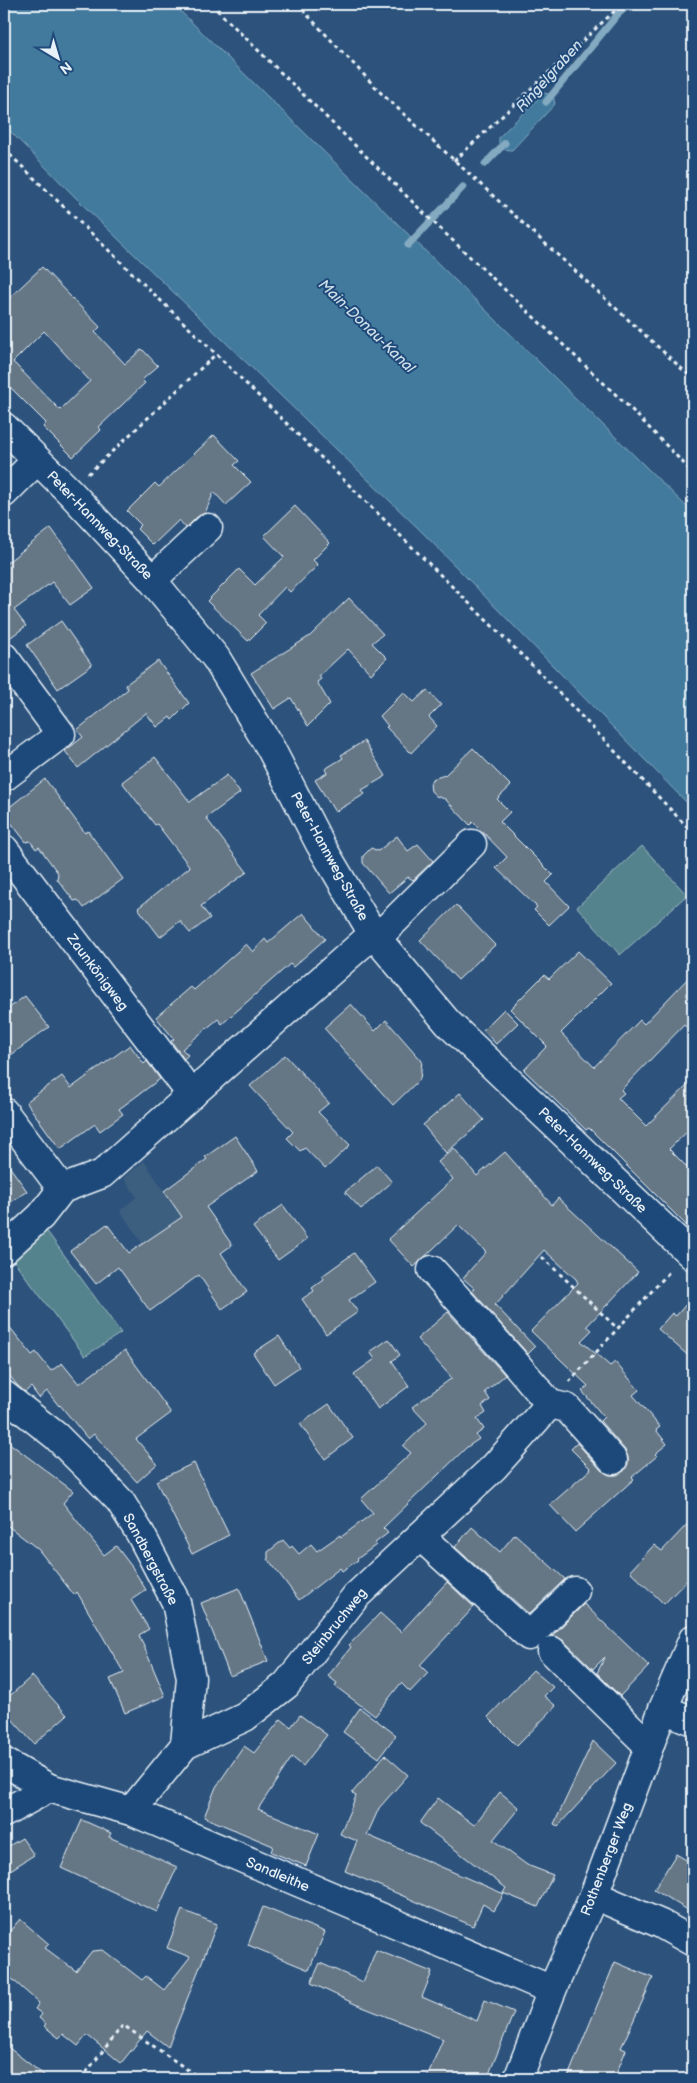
<svg xmlns="http://www.w3.org/2000/svg" width="697" height="2083" font-family="'Balsamiq Sans',sans-serif">
<rect width="100%" height="100%" fill="#2d537c"/>
<filter id="ink" filterUnits="userSpaceOnUse"><feTurbulence type="fractalNoise" baseFrequency=".02" numOctaves="2"/><feDisplacementMap in="SourceGraphic" scale="10" xChannelSelector="R" yChannelSelector="G"/><feConvolveMatrix kernelMatrix="1 2 1 2 8 2 1 2 1" color-interpolation-filters="sRGB"/></filter>
<g filter="url(#ink)">
<path fill="#3e5e7f" d="M144,1161L164,1191L197,1205L160,1270L120,1210L137,1197L124,1178Z"/>
<g fill="#55838d" stroke="#9ebac2">
<path d="M642,846L687,895L620,955L577,907Z"/>
<path d="M43,1226L121,1333L85,1356L11,1257Z"/>
</g>
<g fill="#427a9d" stroke="#84aac1">
<path d="M4,4H173L693,513V809L420,530L82,204L4,125Z"/>
<path d="M544,93L553,95L555,104L512,150L499,149V137Z"/>
</g>
<g fill="none" stroke-linecap="round" stroke-linejoin="round">
<g stroke="#84aac1" stroke-width="7">
<path d="M546,102L618,14L630,4"/>
<path d="M485,164L505,143"/>
<path d="M408,245L463,187"/>
</g>
</g>
<g fill="#657685" stroke="#e8f1f8" fill-rule="evenodd">
<path d="M42,267L100,327L95,332L125,364L142,349L158,366L142,380L145,383L99,427L101,430L73,457L43,427L46,423L4,381V303ZM44,331L90,381L60,410L13,362Z"/>
<path d="M214,435L239,461L234,465L251,482L226,505L214,492L205,513L197,517L186,528L179,520L153,545L137,529L141,525L127,511L155,483L159,487Z"/>
<path d="M295,506L330,543L313,560L318,565L290,592L285,587L258,615L266,623L248,641L207,601L239,569L255,585L284,557L264,536Z"/>
<path d="M51,528L94,588L70,605L52,582L14,610L26,626L4,642V565Z"/>
<path d="M349,598L383,634L372,643L387,658L371,674L348,649L319,676L321,679L317,682L330,704L308,726L291,698L274,709L251,673L310,636Z"/>
<path d="M61,621L92,665L58,689L27,645Z"/>
<path d="M158,661L189,703L172,720L170,717L157,727L146,713L78,768L65,751L83,737L77,730L128,689L125,685Z"/>
<path d="M427,690L441,705L429,717L437,726L411,753L386,727L388,726L380,716L404,692L414,702Z"/>
<path d="M364,741L386,776L362,790L365,794L335,812L315,780L327,773L325,769L343,758L341,755Z"/>
<path d="M473,748L511,786L497,799L510,812L500,822L553,875L546,882L569,906L549,925L534,910L537,907L496,868L507,857L473,822L470,825L445,799L436,796L431,791L430,784L432,779L445,775Z"/>
<path d="M155,757L190,802L227,775L240,793L206,818L247,872L201,906L210,918L190,933L180,921L160,937L138,908L190,867L157,824L155,825L122,782Z"/>
<path d="M45,779L85,833L88,831L123,879L84,908L78,900L74,901L57,879L58,873L39,847L36,849L30,841L26,842L9,820L10,815L7,809Z"/>
<path d="M397,836L408,851L418,844L433,861L413,880L408,877L389,893L363,863V856L371,848L378,851Z"/>
<path d="M456,905L495,945L458,980L420,940Z"/>
<path d="M303,913L325,939L293,967L290,964L222,1024L218,1019L182,1049L188,1055L184,1059L171,1041L174,1039L156,1017L191,987L194,990L246,944L253,952L265,939L268,943Z"/>
<path d="M578,951L611,983L561,1033L594,1067L640,1020L644,1024L693,973V1033L684,1025L621,1090L624,1093L618,1098L646,1126L693,1080V1126L669,1149L693,1173V1232L589,1128L586,1130L524,1070L547,1046L510,1009L544,975L549,979Z"/>
<path d="M25,996L49,1027L11,1055L4,1046V1012Z"/>
<path d="M351,1004L375,1031L386,1020L422,1061L420,1079L393,1105L324,1028Z"/>
<path d="M504,1009L518,1023L496,1044L483,1030Z"/>
<path d="M130,1045L144,1064L147,1061L160,1079L119,1109L123,1114L100,1131L95,1124L60,1149L26,1102L62,1076L71,1088Z"/>
<path d="M285,1055L329,1103L318,1112L350,1145L325,1169L305,1148L300,1151L287,1138L293,1132L250,1086Z"/>
<path d="M460,1093L484,1120L446,1153L423,1125Z"/>
<path d="M235,1136L258,1171L206,1207L232,1245L221,1253L247,1292L222,1309L199,1275L150,1311L118,1267L96,1284L70,1251L107,1224L129,1253L182,1217L164,1191L207,1159L205,1157Z"/>
<path d="M454,1148L477,1176L505,1152L552,1205L558,1198L638,1272L587,1326L592,1330L581,1341L610,1366L615,1362L639,1390L633,1395L660,1427L656,1430L667,1444L655,1454L657,1456L632,1477L634,1479L575,1532L550,1505L591,1469L571,1449L577,1443L601,1470L609,1475H617L624,1471L628,1464V1457L625,1450L600,1421L604,1417L582,1391L588,1386L531,1331L578,1283L576,1279L544,1250L495,1305L535,1347L528,1354L472,1291L475,1289L463,1278L486,1252L458,1225L414,1267L388,1239L453,1179L438,1162Z"/>
<path d="M4,1159L27,1191L4,1207Z"/>
<path d="M377,1165L392,1182L361,1209L345,1192Z"/>
<path d="M283,1205L307,1239L278,1260L253,1227Z"/>
<path d="M354,1253L375,1282L349,1300L358,1312L326,1334L302,1299L314,1291L312,1288L324,1279L322,1276Z"/>
<path d="M693,1296V1360L658,1329L672,1313L676,1316Z"/>
<path d="M448,1312L505,1375L485,1392L490,1400L482,1406L486,1413L477,1419L484,1429L476,1435L479,1439L467,1447L383,1528L388,1533L375,1543L376,1545L357,1559L358,1560L342,1571L340,1568L299,1600L268,1559V1552L283,1540L290,1548L292,1546L299,1554L311,1544L317,1551L340,1535L341,1537L373,1513L361,1499L411,1453L403,1446L427,1423L412,1407L452,1378L417,1339Z"/>
<path d="M4,1320L32,1355L36,1352L51,1371L62,1363L79,1384L125,1350L171,1413L136,1439L157,1464L137,1482L94,1434L88,1439L60,1405L59,1406L47,1391L39,1398L31,1387L25,1392L17,1385L4,1369Z"/>
<path d="M279,1336L299,1367L274,1384L253,1353Z"/>
<path d="M389,1339L400,1355L392,1361L409,1386L378,1409L354,1374L375,1359L370,1352Z"/>
<path d="M329,1404L353,1438L325,1459L300,1424Z"/>
<path d="M4,1439L73,1491L63,1503L104,1555L116,1546L132,1567L146,1590L131,1600L149,1629L139,1635L165,1696L125,1713L110,1679L124,1673L77,1592L74,1595L38,1549L4,1523Z"/>
<path d="M194,1463L229,1535L192,1554L156,1481Z"/>
<path d="M693,1518V1574L664,1604L630,1571L654,1545L662,1551Z"/>
<path d="M472,1527L500,1552L515,1534L565,1579L529,1614L455,1547Z"/>
<path d="M447,1582L474,1607L420,1665L428,1673L410,1692L401,1683L375,1716L335,1686L337,1683L328,1676L351,1647L349,1645L380,1613L401,1632Z"/>
<path d="M239,1588L268,1661L230,1676L201,1603Z"/>
<path d="M584,1604L649,1666L620,1696L597,1673L605,1657L593,1669L563,1640L552,1636Z"/>
<path d="M533,1670L553,1687L544,1696L556,1706L517,1746L488,1717Z"/>
<path d="M32,1676L67,1715L34,1744L4,1710V1701Z"/>
<path d="M360,1708L396,1735L379,1758L343,1732Z"/>
<path d="M300,1715L327,1735L303,1766L292,1757L258,1809L319,1834L306,1866L271,1852L273,1846L204,1817L216,1787L244,1746L254,1753L281,1719L291,1727Z"/>
<path d="M593,1741L616,1763L558,1826L554,1824Z"/>
<path d="M385,1755L408,1775L379,1808L367,1835L504,1894L494,1911L483,1904L473,1926L345,1871L357,1841L340,1834L356,1796L352,1793Z"/>
<path d="M500,1792L519,1808L493,1840L527,1865L553,1875L538,1907L503,1893L506,1888L420,1823L438,1798L474,1825Z"/>
<path d="M82,1820L111,1833L109,1837L177,1867L157,1912L61,1868Z"/>
<path d="M22,1838L34,1855L4,1874V1849Z"/>
<path d="M676,1854L693,1864V1913L654,1890Z"/>
<path d="M263,1907L325,1932L309,1970L248,1945Z"/>
<path d="M182,1910L217,1924L168,2047L147,2031L121,2063L87,2035L78,2046L63,2034L59,2038L44,2026L46,2024L39,2018L42,2014L35,2009L39,2003L4,1972V1938L20,1919L49,1944L45,1948L76,1971L92,1951L103,1950L142,1980L146,1976L164,1990L190,1957L167,1948Z"/>
<path d="M376,1950L432,1972L422,1997L477,2021L485,2000L514,2012L487,2079H426L443,2039L355,2004L311,1983L320,1963L363,1982Z"/>
<path d="M615,1962L653,1978L621,2048L626,2050L614,2079H567Z"/>
<path d="M4,2044L49,2079H4Z"/>
</g>
<g fill="none" stroke-linecap="round" stroke-linejoin="round">
<g stroke="#e8f1f8" stroke-width="31">
<g id="minor">
<path d="M4,427L70,492L152,580L216,658L271,749L320,844L373,934L448,1023L693,1256"/>
<path d="M4,493L37,460"/>
<path d="M152,580L208,528"/>
<path d="M4,657L61,734L4,777"/>
<path d="M4,849L192,1095"/>
<path d="M377,938L472,844"/>
<path d="M4,1112L62,1189"/>
<path d="M4,1250L41,1216L62,1189L102,1174L373,934"/>
<path d="M432,1270L511,1358L550,1404L567,1408L613,1460"/>
<path d="M4,1395L56,1436L93,1473L120,1501L140,1533L176,1602L191,1678L185,1745"/>
<path d="M420,1536L529,1636L575,1591"/>
<path d="M552,1651L649,1746"/>
<path d="M663,1709L693,1721"/>
<path d="M4,1762L49,1788L131,1811L552,1990"/>
<path d="M131,1811L185,1745L245,1717L286,1685L356,1596L494,1467L550,1404"/>
<path d="M4,1813L49,1788"/>
<path d="M594,1895L661,1924L693,1942"/>
<path d="M518,2079L552,1990L594,1895L663,1709L693,1639"/>
</g>
</g>
<g stroke="#e8f1f8" stroke-width="3" stroke-dasharray="4 4" stroke-linecap="butt">
<path d="M211,4L431,220L629,407L693,473"/>
<path d="M297,4L382,94L693,379"/>
<path d="M4,149L216,354L541,674L693,833"/>
<path d="M454,161L622,4"/>
<path d="M88,474L216,354"/>
<path d="M542,1257L617,1328"/>
<path d="M569,1382L671,1270"/>
<path d="M81,2079L123,2025L201,2079"/>
</g>
<use href="#minor" stroke="#1f4a7a" stroke-width="28"/>
</g>
</g>
<g text-anchor="middle" stroke-width="4" stroke-linejoin="round" paint-order="stroke">
<g font-size="14" fill="#e8f1f8" stroke="#1f4a7a">
<text transform="translate(100 525) rotate(46)" y="5">Peter-Hannweg-Straße</text>
<text transform="translate(330 856) rotate(61)" y="5">Peter-Hannweg-Straße</text>
<text transform="translate(98 972) rotate(53)" y="5">Zaunkönigweg</text>
<text transform="translate(593 1160) rotate(44)" y="5">Peter-Hannweg-Straße</text>
<text transform="translate(151 1559) rotate(62)" y="5">Sandbergstraße</text>
<text transform="translate(334 1626) rotate(-51)" y="5">Steinbruchweg</text>
<text transform="translate(606 1859) rotate(-69)" y="5">Rothenberger Weg</text>
<text transform="translate(278 1874) rotate(23)" y="5">Sandleithe</text>
</g>
<g font-size="15" font-style="italic" fill="#cfdfea" stroke="#1f4a7a">
<text transform="translate(549 76) rotate(-48)" y="5">Ringelgraben</text>
<text transform="translate(367 326) rotate(44)" y="5">Main-Donau-Kanal</text>
</g>
</g>
<rect width="697" height="2083" fill="none" stroke="#1f4a7a" stroke-width="20"/>
<rect x="10" y="10" width="677" height="2063" fill="none" stroke="#e8f1f8" stroke-width="2" filter="url(#ink)"/>
<g transform="translate(58 58) rotate(142)" stroke="#1f4a7a" stroke-width="4" paint-order="stroke">
<path d="M0-4L9 19L0 12L-9 19Z" fill="#e8f1f8"/>
<text y="-8" font-size="14" font-weight="bold" text-anchor="middle" fill="#e8f1f8">N</text>
</g>
</svg>
